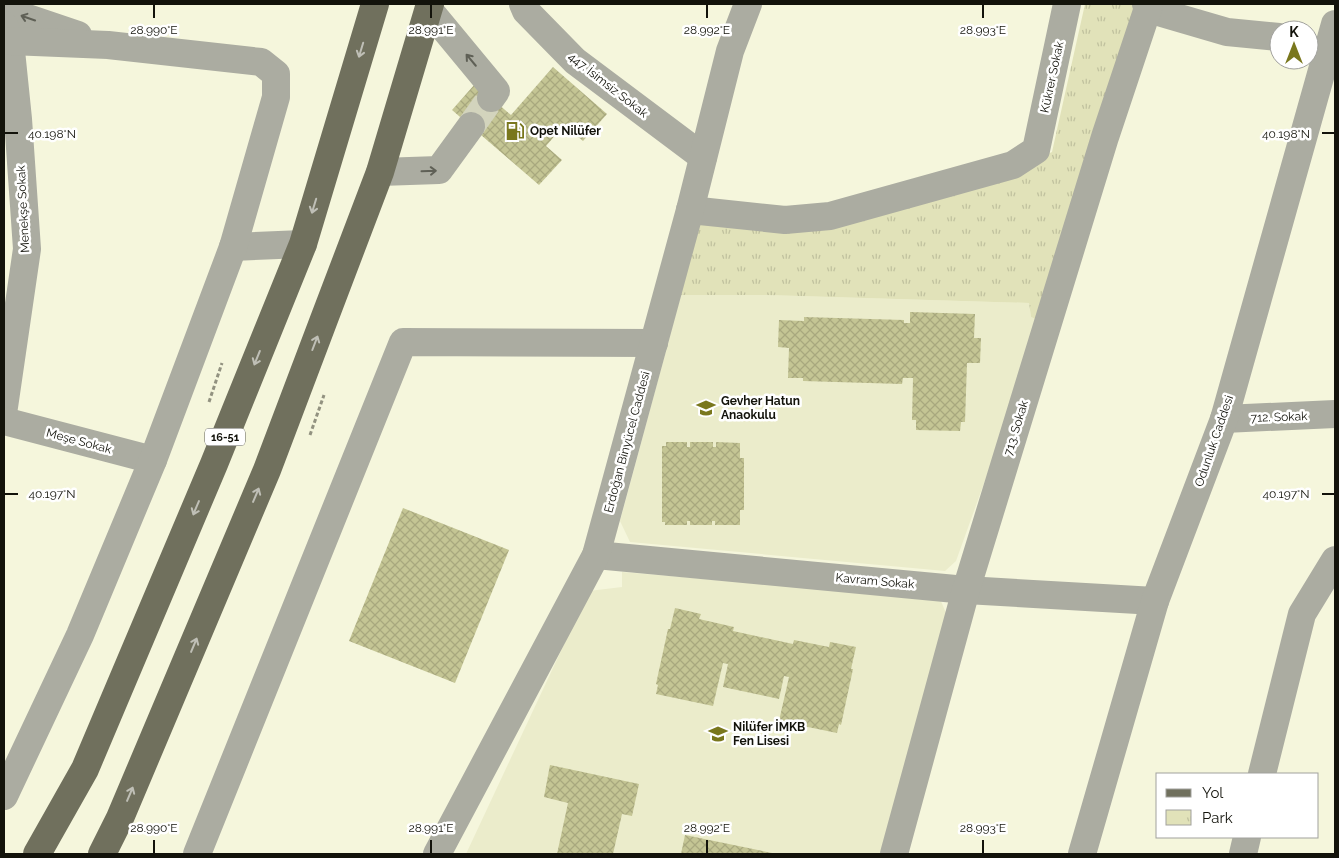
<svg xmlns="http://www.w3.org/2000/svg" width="1339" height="858" font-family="Raleway,sans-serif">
<defs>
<pattern id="park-tufts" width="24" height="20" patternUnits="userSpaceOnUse" patternTransform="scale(1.25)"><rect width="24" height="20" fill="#e1e2b9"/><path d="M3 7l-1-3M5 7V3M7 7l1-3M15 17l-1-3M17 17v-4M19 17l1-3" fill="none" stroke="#c0c19e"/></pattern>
<pattern id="building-cross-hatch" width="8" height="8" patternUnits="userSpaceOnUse" patternTransform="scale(1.25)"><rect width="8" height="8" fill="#c4c594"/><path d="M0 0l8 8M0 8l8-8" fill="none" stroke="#a8a87e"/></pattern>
</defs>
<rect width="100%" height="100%" fill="#f5f6dc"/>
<g fill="#ebeccb">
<path d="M681,295H766L1029,303L1031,317L1042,322L956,561L945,571L630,542L620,521Z"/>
<path d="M622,572L940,599L946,613L882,854H466L589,591L622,587Z"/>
</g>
<path fill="url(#park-tufts)" d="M1085,4H1131L1138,6L1042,322L1031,317L1029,303L766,295H681L698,220L798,225L1021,167L1052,152Z"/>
<g fill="url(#building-cross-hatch)">
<path d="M553,67L607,114L583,141L564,125L546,146L562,160L539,185L452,110L475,84L511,115Z"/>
<path d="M910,312L975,314L974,338H981L980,363H967L965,422H961L960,431L916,430V420H912L913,378H903L902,384L803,381V378H788L789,348L778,347L779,320L804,321V317L904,320V323H910Z"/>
<path d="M666,442H687V447H690V442H713V447H716V442L740,443V458H744V510H740V525H715V521H712V525H690V521H687V525H665V522H662V446H666Z"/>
<path d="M403,508L509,550L455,683L349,641Z"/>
<path d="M675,608L701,614L699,619L734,627L733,631L793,644L794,640L829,647L830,642L856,647L851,669H853L841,725L839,724L837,733L779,721L789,677L784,676L779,699L723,687L728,664L723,663L713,706L656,694L658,685L656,684L668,629H670Z"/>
<path d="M550,765L639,784L632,816L622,814L613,854H557L568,803L544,797Z"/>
<path d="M685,835L772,853V854H681Z"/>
</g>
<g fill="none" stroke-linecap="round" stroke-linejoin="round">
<path stroke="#d3d4bd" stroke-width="28" stroke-dasharray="28 14" stroke-linecap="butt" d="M471,126L491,98"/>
<g stroke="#929280" stroke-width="3" stroke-dasharray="4 2.5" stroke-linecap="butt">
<path d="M209,402L222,363"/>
<path d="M310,435L324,395"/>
</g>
<g stroke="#abaca1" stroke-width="28">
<path d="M523,4L526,11L575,61L703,157"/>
<path d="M1146,4L1162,13L1227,32L1279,37"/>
<path d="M4,10L78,35"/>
<path d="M429,10L496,91L491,98"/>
<path d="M4,25L10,41L18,119L27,249L4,407"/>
<path d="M380,172L439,170L471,126"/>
<path d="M690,210L785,220L830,216L1013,165L1036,150L1067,4"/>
<path d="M233,247L303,244"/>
<path d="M1224,419L1335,414"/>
<path d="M4,421L153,460"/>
<path d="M596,555L966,590L1155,601"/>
<path d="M1262,774L1302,614L1335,560"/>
<path d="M4,796L80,635L153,460L233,247L276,97V74L261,62L108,45L10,41"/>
<path d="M197,854L403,342L654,343"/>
<path d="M437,854L596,555L690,210L730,51L748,4"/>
<path d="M894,854L966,590L1105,137L1149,5"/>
<path d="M1082,854L1155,601L1224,419L1335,24"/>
<path d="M1243,854L1247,837"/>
</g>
<g stroke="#70705d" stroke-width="28">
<path d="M37,854L85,769L214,464L303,244L375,4"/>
<path d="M102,854L120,818L267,470L323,322L380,172L430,4"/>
</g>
</g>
<defs><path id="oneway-shaft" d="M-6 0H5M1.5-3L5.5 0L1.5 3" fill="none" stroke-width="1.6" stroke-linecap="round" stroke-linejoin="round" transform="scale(1.25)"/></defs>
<g stroke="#5f6056">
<use href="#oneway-shaft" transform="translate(28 18) rotate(-161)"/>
<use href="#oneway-shaft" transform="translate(471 60) rotate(-130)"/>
<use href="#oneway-shaft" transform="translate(429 171) rotate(-2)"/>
</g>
<g stroke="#bfbfb6">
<use href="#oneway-shaft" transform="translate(361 50) rotate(107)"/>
<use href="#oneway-shaft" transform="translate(314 206) rotate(107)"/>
<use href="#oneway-shaft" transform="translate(315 343) rotate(-69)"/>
<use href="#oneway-shaft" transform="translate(257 358) rotate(112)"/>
<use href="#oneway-shaft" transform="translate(256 495) rotate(-67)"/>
<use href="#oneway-shaft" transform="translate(196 508) rotate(113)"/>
<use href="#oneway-shaft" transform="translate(194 645) rotate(-67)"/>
<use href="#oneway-shaft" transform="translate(130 794) rotate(-67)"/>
</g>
<path fill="none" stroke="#13130b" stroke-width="2" d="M154,5V18M431,5V18M707,5V18M983,5V18M5,133H18M1322,133H1334M5,494H18M1322,494H1334M154,840V853M431,840V853M707,840V853M983,840V853"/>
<defs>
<g id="fuel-bare" transform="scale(1.5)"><path d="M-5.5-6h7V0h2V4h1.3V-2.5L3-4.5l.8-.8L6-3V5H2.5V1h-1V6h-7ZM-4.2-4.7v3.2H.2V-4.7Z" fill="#79771d" stroke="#fff" stroke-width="2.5" paint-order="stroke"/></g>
<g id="school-bare" transform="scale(1.5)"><path d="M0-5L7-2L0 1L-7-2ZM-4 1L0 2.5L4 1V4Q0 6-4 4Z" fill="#79771d" stroke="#fff" stroke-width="2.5" paint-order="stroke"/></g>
</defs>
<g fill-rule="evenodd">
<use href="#fuel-bare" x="515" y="131"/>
<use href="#school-bare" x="706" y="408"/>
<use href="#school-bare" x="718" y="734"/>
</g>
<g text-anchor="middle" stroke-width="5" stroke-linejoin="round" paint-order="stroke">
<rect fill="#fff" stroke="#5a5a54" stroke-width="1" x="205" y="428.5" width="40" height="17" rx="4"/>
<g font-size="11" font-weight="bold" fill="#13130b">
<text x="225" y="441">16-51</text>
</g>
<g font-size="12" fill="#13130b" stroke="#fff">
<text transform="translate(1052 77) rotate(-78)" y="4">Kükrer Sokak</text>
<text transform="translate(608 85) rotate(38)" y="4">447. İsimsiz Sokak</text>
<text transform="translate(23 209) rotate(-93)" y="4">Menekşe Sokak</text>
<text transform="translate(1279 417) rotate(-2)" y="4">712. Sokak</text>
<text transform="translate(1016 428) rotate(-73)" y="4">713. Sokak</text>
<text transform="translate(79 441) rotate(15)" y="4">Meşe Sokak</text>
<text transform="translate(1214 441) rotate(-71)" y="4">Odunluk Caddesi</text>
<text transform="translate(627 442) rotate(-75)" y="4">Erdoğan Binyücel Caddesi</text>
<text transform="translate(875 581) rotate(5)" y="4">Kavram Sokak</text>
</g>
<g font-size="12" font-weight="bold" fill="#13130b" stroke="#fff" text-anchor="start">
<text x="530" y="135">Opet Nilüfer</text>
<text x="721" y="405">Gevher Hatun<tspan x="721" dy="14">Anaokulu</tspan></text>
<text x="733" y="731">Nilüfer İMKB<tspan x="733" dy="14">Fen Lisesi</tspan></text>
</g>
</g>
<g font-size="12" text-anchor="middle" fill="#13130b" stroke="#fff" stroke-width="5" stroke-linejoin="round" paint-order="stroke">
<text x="154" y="34">28.990°E</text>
<text x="431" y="34">28.991°E</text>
<text x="707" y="34">28.992°E</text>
<text x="983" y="34">28.993°E</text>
<text x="52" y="138">40.198°N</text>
<text x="1286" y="138">40.198°N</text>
<text x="52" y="498">40.197°N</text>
<text x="1286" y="498">40.197°N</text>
<text x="154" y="832">28.990°E</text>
<text x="431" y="832">28.991°E</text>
<text x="707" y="832">28.992°E</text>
<text x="983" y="832">28.993°E</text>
</g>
<rect width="1339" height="858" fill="none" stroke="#13130b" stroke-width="10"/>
<rect x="1156" y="773" width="162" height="65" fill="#ffffff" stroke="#a1a19d"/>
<rect x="1166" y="789" width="25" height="8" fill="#70705d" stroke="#a1a19d"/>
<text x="1202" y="798" font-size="15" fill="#13130b">Yol</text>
<rect x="1166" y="810" width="25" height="15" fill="url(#park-tufts)" stroke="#a1a19d"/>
<text x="1202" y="823" font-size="15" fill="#13130b">Park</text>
<g transform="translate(1294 45)"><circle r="24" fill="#ffffff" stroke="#a1a19d"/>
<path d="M0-4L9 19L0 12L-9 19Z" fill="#79771d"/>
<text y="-8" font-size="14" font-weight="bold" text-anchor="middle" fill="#13130b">K</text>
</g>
</svg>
